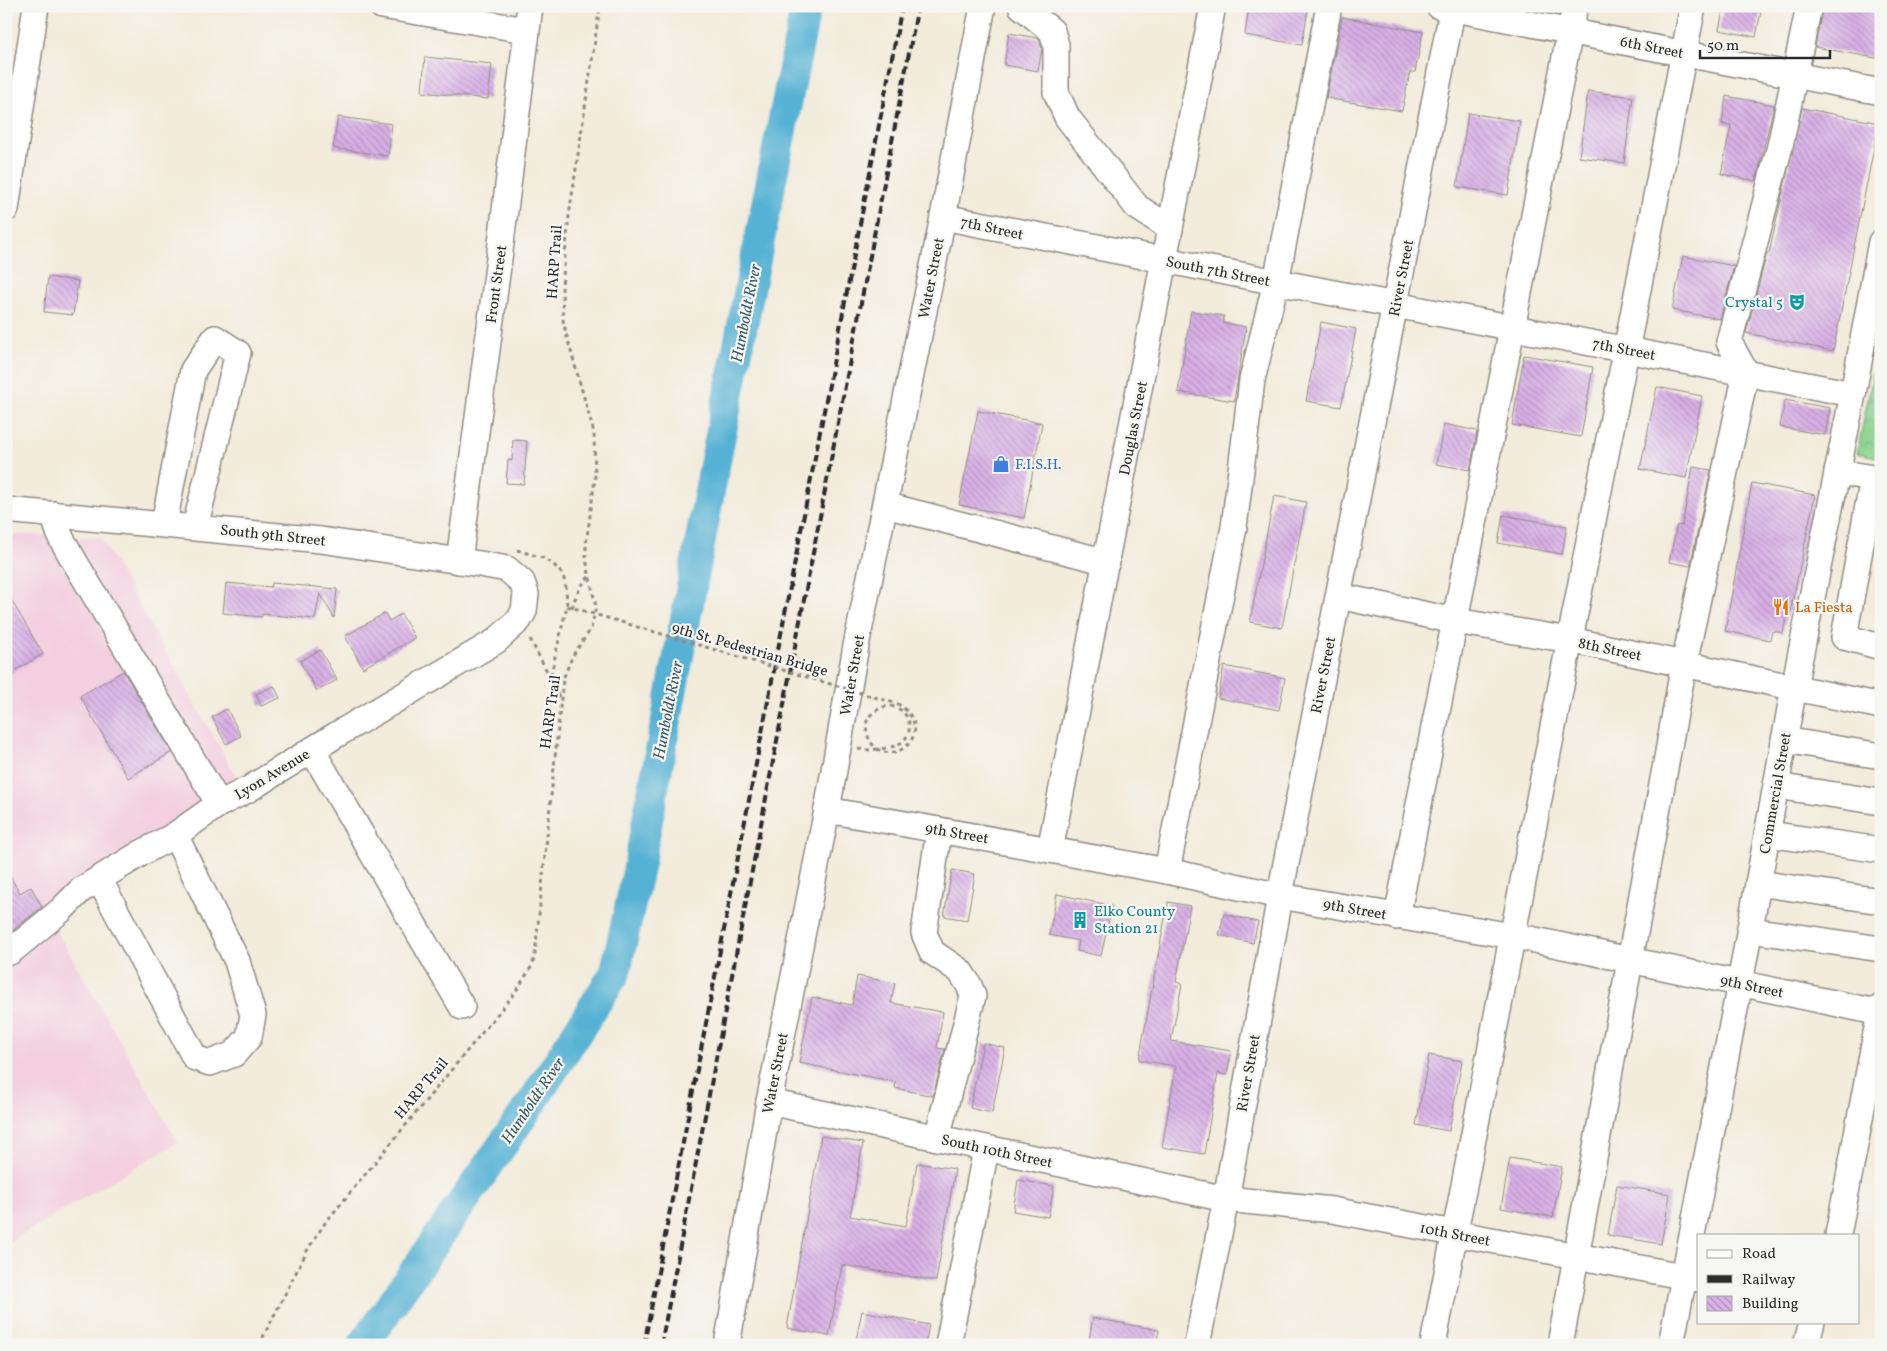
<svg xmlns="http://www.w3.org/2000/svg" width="1887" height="1351" font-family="Vollkorn,serif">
<defs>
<pattern id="park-crowns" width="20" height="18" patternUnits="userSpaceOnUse" patternTransform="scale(1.25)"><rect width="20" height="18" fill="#8bd38e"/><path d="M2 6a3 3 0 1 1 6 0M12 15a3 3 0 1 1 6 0" fill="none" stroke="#78b57b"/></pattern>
<pattern id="building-back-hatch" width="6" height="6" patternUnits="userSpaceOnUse" patternTransform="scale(1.25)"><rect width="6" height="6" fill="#d8afe6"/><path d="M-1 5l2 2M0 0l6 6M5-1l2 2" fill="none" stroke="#af8fbb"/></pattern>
</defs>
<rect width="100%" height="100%" fill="#f6f6f2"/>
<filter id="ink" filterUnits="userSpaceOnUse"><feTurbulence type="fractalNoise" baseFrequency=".02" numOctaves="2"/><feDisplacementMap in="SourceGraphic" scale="10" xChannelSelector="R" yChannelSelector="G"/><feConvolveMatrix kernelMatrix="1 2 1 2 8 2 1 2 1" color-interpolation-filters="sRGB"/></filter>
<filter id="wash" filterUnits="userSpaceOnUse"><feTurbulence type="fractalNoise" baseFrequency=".0096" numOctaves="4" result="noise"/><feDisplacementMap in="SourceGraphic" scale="20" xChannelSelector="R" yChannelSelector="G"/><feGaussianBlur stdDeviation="1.12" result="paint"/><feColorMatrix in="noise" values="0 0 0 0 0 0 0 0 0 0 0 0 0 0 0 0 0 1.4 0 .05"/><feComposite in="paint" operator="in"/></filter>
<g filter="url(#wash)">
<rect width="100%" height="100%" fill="#f3ebdb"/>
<path fill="#f3cfdf" d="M6,534L101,538L241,785L49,912L56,930L178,1142L6,1244Z"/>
<path fill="url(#park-crowns)" stroke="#5b7f5c" d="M1876,359L1881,360V458L1857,453Z"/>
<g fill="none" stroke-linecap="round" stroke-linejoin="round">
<path stroke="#57b2d4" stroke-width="31" d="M363,1345L533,1101L615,973L638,870L714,468L806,6"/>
</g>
<g id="blocks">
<g fill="url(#building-back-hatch)">
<path d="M1249,6H1282L1308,10L1302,45L1245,35Z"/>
<path d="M1724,6H1762L1756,37L1719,30Z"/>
<path d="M1823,6H1881V59L1815,47Z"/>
<path d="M1342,17L1423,32L1415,72H1410L1402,111L1326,98Z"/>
<path d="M1009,33L1037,38L1039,39L1042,49L1038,71L1004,65Z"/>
<path d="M425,57L492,64L488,99L422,92Z"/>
<path d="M1588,91L1633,97L1624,163L1579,157Z"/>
<path d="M1726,96L1774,105L1756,181L1721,174L1731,125L1722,124Z"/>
<path d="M1802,108L1879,123L1833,351L1746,333L1767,253H1769Z"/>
<path d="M1468,113L1520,121L1508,195L1457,187Z"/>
<path d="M338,117L392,124L388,156L333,148Z"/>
<path d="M1683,256L1734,266L1720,319L1672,310Z"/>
<path d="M48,277L78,281L73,315L44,312Z"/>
<path d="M1191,311L1224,316L1223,323L1246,327L1234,401L1178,392Z"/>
<path d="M1321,322L1356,329L1341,407L1306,401Z"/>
<path d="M1524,355L1593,367L1581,437L1512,425Z"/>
<path d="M1657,387L1702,396L1686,478L1640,469Z"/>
<path d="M1785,400L1830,408L1825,435L1780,427Z"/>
<path d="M978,411L1042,423L1024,518L959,505Z"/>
<path d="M1444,424L1477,431L1470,470L1436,464Z"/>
<path d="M513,440L527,441L524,484L506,483L508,460L512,461Z"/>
<path d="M1693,467L1711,470L1690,566L1669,562L1677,525L1682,526Z"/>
<path d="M1752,483L1815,495L1790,613L1787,612L1783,633L1772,631L1770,640L1725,631Z"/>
<path d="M1274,496L1306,502L1282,628L1250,622Z"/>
<path d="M1503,515L1567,526L1562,554L1498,543Z"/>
<path d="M226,583L271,587L272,583L337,589L334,618L320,593L315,619L262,614V617L223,613Z"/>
<path d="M6,591L43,654L6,676Z"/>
<path d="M385,613L389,621L401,614L415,638L363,668L345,636Z"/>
<path d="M320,650L337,680L317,691L300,661Z"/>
<path d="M1224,666L1285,678L1279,710L1218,698Z"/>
<path d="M123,671L172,752L128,778L80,696Z"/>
<path d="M274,686L280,698L261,706L256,694Z"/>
<path d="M227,709L241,736L226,744L212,717Z"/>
<path d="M6,870L20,893L31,887L42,907L6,936Z"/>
<path d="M952,870L975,874L967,920L944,916Z"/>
<path d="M1057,894L1112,906L1101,956L1077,951L1079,941L1049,935Z"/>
<path d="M1168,902L1190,906L1176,982L1182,984L1171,1041L1231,1051L1227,1075L1218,1073L1204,1154L1162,1147L1176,1066L1139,1060Z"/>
<path d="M1224,914L1258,922L1253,943L1219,935Z"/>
<path d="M857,976L895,983L891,1003L943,1012L937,1048L945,1049L933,1096L895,1088L896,1082L799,1063L812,997L852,1005Z"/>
<path d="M983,1043L1005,1048L992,1113L970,1108Z"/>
<path d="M1429,1055L1462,1061L1449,1131L1416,1125Z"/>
<path d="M821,1136L863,1143L850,1216L906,1226L917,1163L955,1169L936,1281L842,1265L829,1336L787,1328Z"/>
<path d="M1510,1158L1562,1167L1553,1217L1501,1208Z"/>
<path d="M1018,1180L1054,1186L1048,1217L1013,1211Z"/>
<path d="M1617,1185L1670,1194L1661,1244L1608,1235Z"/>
<path d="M862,1311L929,1325L925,1345H855Z"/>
<path d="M1093,1318L1159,1330L1156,1345H1088Z"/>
</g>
</g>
</g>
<g filter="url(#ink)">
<use href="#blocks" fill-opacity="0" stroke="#8f8b83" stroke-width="1"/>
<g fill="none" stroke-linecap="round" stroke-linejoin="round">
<g stroke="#8f8b83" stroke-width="28">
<g id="minor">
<path d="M382,6L526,30"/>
<path d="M1021,6L1052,31L1056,45V92L1067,117L1137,207L1170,228"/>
<path d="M1439,6L1881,92"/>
<path d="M6,209L36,6"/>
<path d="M943,217L1853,394"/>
<path d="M1837,472L1873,478L1844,637L1881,647"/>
<path d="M885,505L1107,562"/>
<path d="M6,510L321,540L480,564L507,569L522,582L526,594L524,611L519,620L496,641L336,735L249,789L219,804L175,835L143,852L81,890L60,911L10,952"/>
<path d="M53,514L61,538L72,557L219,804"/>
<path d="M164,524L193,370L215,338L238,353L195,527"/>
<path d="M459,561L500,251L530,6"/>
<path d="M1339,596L1455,621L1570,640L1881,706"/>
<path d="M1784,740L1881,756"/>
<path d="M312,750L462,1007"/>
<path d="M1776,786L1881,802"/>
<path d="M827,810L1167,871L1280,896L1530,939L1881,1013"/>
<path d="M1767,834L1881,850"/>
<path d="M1050,850L1213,6"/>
<path d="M1167,871L1234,527L1252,380L1276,282L1329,6"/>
<path d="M99,879L195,1058L210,1063L234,1054L249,1037L253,1015L237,961L175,835"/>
<path d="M1758,883L1881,901"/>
<path d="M1397,917L1575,6"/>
<path d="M1750,930L1881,949"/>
<path d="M769,1102L1226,1199L1332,1210L1698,1279"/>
<path d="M937,1138L973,996L969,985L960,971L932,952L924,933L939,830"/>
<path d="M1838,1235L1881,1007"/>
<path d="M727,1345L769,1102L827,810L856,646L943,217L983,6"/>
<path d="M948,1345L986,1149"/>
<path d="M1197,1345L1226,1199L1284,874L1453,6"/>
<path d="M1433,1345L1693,6"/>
<path d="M1560,1345L1684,664L1746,373L1729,342L1780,146L1809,6"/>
<path d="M1671,1345L1740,983L1794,687L1853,394L1881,242"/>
<path d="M1806,1345L1812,1322"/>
</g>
</g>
<g stroke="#8f8b83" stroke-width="3" stroke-dasharray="4 4" stroke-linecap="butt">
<path d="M517,550L543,558L554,565L563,575L566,587L567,606L550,678L560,700"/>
<path d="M572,608C576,595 580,585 590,576"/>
<path d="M530,639L550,677"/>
<path d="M858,749L870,750L887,748"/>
<path d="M259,1345L308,1249L325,1223L514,994L532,966L535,954L563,679L573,655L591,629L596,607L586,559V545L595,479L594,433L567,337L563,320L562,286L569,216L600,6"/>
</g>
<use href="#minor" stroke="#fff" stroke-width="25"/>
<g stroke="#2b2b2b" stroke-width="4" stroke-dasharray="8 4" stroke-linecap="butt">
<path d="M644,1345L902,6"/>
<path d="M661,1345L918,6"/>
</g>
<path stroke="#8f8b83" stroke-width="3" stroke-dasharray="4 4" stroke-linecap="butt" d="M567,606L898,704C938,730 896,768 874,746C868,740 865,730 867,721C869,715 875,711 880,708C909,697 925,742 887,748"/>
</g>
</g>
<defs>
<g id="theatre-bare" transform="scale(1.35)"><path d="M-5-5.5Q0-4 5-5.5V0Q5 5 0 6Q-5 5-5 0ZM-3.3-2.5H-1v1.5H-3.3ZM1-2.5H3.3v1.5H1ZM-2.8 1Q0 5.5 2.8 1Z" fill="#0f9aa8" stroke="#f6f6f2" stroke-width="2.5" paint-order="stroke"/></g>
<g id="shop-bare" transform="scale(1.35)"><path d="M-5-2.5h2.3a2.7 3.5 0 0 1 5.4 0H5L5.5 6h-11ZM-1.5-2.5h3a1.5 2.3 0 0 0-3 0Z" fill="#3f7fe0" stroke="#f6f6f2" stroke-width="2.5" paint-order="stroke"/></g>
<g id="restaurant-bare" transform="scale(1.35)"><path d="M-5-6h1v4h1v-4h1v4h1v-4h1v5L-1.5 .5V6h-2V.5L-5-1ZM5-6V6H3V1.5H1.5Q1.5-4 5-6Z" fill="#e8710a" stroke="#f6f6f2" stroke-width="2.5" paint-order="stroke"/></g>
<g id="building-bare" transform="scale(1.35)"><path d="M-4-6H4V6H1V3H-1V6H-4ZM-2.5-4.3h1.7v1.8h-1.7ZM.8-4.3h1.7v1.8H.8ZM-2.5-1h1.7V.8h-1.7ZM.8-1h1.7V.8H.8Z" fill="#0f9aa8" stroke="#f6f6f2" stroke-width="2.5" paint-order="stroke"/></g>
</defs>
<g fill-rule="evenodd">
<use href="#theatre-bare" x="1797" y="302"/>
<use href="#shop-bare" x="1001" y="464"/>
<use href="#restaurant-bare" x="1781" y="607"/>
<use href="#building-bare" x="1080" y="920"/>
</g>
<g text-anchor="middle" stroke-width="4.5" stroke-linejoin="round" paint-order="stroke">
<g font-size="15" fill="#2b2b2b" stroke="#f6f6f2">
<text transform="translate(1652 47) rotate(11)" y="5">6th Street</text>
<text transform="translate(992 228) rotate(12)" y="5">7th Street</text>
<text transform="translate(554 262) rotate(-86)" y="5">HARP Trail</text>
<text transform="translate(1218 271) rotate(11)" y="5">South 7th Street</text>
<text transform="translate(931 278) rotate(-79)" y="5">Water Street</text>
<text transform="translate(1401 278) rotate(-79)" y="5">River Street</text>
<text transform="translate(496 284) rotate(-82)" y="5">Front Street</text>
<text transform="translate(1624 349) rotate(11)" y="5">7th Street</text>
<text transform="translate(1133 428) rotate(-79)" y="5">Douglas Street</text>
<text transform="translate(273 535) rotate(6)" y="5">South 9th Street</text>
<text transform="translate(750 649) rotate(16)" y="5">9th St. Pedestrian Bridge</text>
<text transform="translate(1610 649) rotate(12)" y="5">8th Street</text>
<text transform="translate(852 675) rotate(-80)" y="5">Water Street</text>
<text transform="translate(1323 675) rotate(-79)" y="5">River Street</text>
<text transform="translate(550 712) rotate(-82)" y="5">HARP Trail</text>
<text transform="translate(272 774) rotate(-31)" y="5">Lyon Avenue</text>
<text transform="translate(1775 793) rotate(-80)" y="5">Commercial Street</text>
<text transform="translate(957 833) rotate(10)" y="5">9th Street</text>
<text transform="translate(1355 909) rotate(10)" y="5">9th Street</text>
<text transform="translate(1752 986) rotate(12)" y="5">9th Street</text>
<text transform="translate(775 1073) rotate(-79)" y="5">Water Street</text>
<text transform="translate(1248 1073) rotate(-80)" y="5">River Street</text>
<text transform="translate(421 1088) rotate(-50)" y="5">HARP Trail</text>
<text transform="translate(997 1151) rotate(12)" y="5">South 10th Street</text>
<text transform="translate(1455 1234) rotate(11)" y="5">10th Street</text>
</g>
<g font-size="15" fill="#0d838f" stroke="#f6f6f2" text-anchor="end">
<text x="1783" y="307">Crystal 5</text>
<text x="1094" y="916" text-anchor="start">Elko County<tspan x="1094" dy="17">Station 21</tspan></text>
</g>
<g font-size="15" fill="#366cbe" stroke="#f6f6f2" text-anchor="start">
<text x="1015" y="469">F.I.S.H.</text>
</g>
<g font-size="15" fill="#c56008" stroke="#f6f6f2" text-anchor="start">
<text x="1795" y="612">La Fiesta</text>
</g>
<g font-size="16" font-style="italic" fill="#3a5a66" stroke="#f6f6f2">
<text transform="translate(745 313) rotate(-79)" y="6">Humboldt River</text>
<text transform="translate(667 710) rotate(-79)" y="6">Humboldt River</text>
<text transform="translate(532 1100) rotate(-56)" y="6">Humboldt River</text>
</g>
</g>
<rect width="1887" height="1351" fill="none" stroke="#f6f6f2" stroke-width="25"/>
<rect x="1697" y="1234" width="162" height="90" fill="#f6f6f2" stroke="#a5a5a2"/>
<rect x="1707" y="1250" width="25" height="8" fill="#ffffff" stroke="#a5a5a2"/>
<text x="1742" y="1258" font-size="15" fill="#2b2b2b">Road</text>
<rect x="1707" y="1275" width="25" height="8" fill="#2b2b2b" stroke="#a5a5a2"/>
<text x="1742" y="1284" font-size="15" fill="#2b2b2b">Railway</text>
<rect x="1707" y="1296" width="25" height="15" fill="url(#building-back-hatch)" stroke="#a5a5a2"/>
<text x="1742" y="1308" font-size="15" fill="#2b2b2b">Building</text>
<path d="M1700 50v8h130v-8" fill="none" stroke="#2b2b2b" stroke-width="2.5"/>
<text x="1707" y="50" font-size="15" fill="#2b2b2b" stroke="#f6f6f2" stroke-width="4" paint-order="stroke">50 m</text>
</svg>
